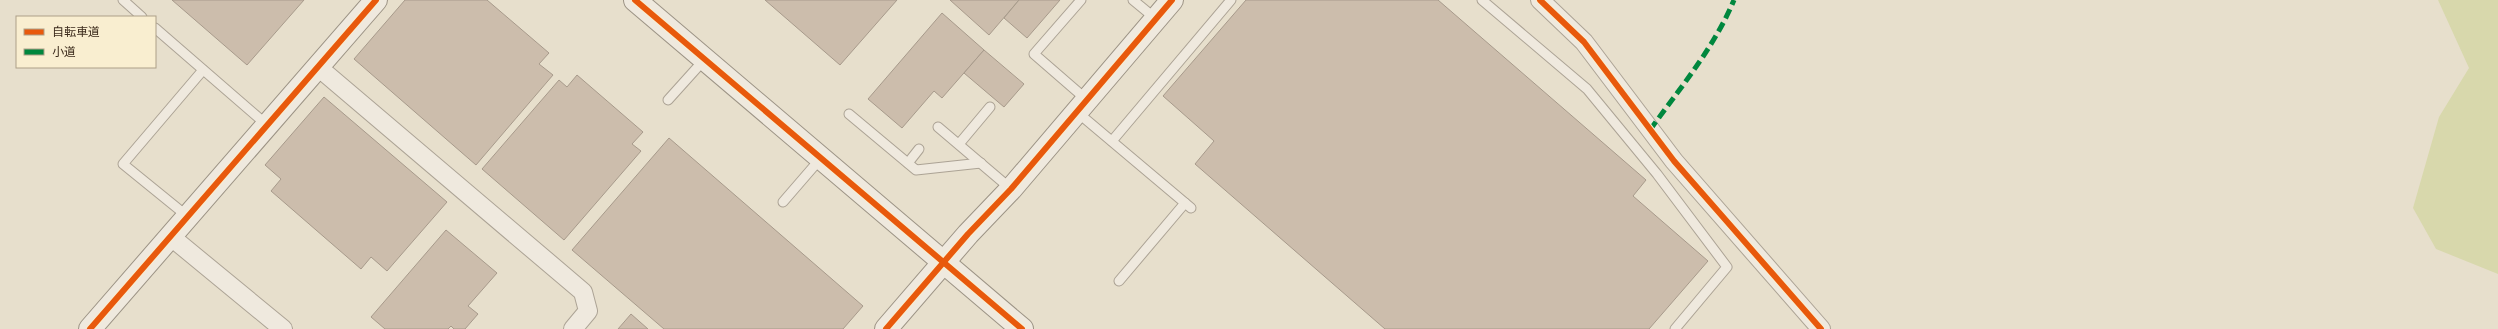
<svg xmlns="http://www.w3.org/2000/svg" width="2498" height="329" font-family="'Libre Baskerville','Noto Sans JP',serif">
<rect width="100%" height="100%" fill="#e7dfcc"/>
<path fill="#d8d8ac" d="M2438,0H2498V274L2436,249L2413,208L2439,117L2469,68Z"/>
<g fill="#ccbdac" stroke="#a79a8b">
<path d="M172,0H304L247,65Z"/>
<path d="M405,0H487L549,53L539,64L553,75L476,165L354,59Z"/>
<path d="M765,0H897L840,65Z"/>
<path d="M950,0H1019L989,35Z"/>
<path d="M1019,0H1060L1027,38L1004,18Z"/>
<path d="M1246,0H1438L1646,180L1633,196L1708,261L1649,329H1385L1195,164L1214,141L1163,96Z"/>
<path d="M942,13L984,50L942,98L934,91L902,128L868,99Z"/>
<path d="M984,50L1024,84L1004,107L964,73Z"/>
<path d="M577,75L643,132L632,144L641,151L564,240L482,169L559,80L567,87Z"/>
<path d="M324,97L447,202L387,271L371,257L361,269L271,191L281,179L265,165Z"/>
<path d="M669,138L863,306L843,329H664L572,250Z"/>
<path d="M446,230L497,273L468,306L478,314L465,329H454L451,326L448,329H385L371,317Z"/>
<path d="M631,314L648,329H618Z"/>
</g>
<g fill="none" stroke-linecap="round" stroke-linejoin="round">
<g stroke="#aca395" stroke-width="11">
<g id="lane">
<path d="M123,0L142,17"/>
<path d="M1081,0L1034,54L1087,100"/>
<path d="M1133,0L1156,19"/>
<path d="M1482,0L1587,89L1657,174L1727,267L1675,329"/>
<path d="M155,28L267,125"/>
<path d="M668,100L704,60"/>
<path d="M1077,112L1191,208"/>
<path d="M849,114L916,170L981,163"/>
<path d="M938,127L1011,189"/>
<path d="M1112,141L1231,0"/>
<path d="M959,144L990,107"/>
<path d="M908,163L919,149"/>
<path d="M783,202L821,158"/>
<path d="M187,216L123,164L203,70"/>
<path d="M1119,281L1185,203"/>
</g>
</g>
<g stroke="#aca395" stroke-width="20">
<g id="street">
<path d="M1540,0L1584,42L1674,161L1821,329"/>
<path d="M318,67L583,292L588,311L573,329"/>
<path d="M170,236L283,329"/>
</g>
</g>
<g stroke="#9c9385" stroke-width="24">
<g id="secondary">
<path d="M635,0L1022,329"/>
<path d="M90,329L376,0"/>
<path d="M886,329L968,234L1011,189L1172,0"/>
</g>
</g>
<use href="#lane" stroke="#efe9de" stroke-width="9"/>
<use href="#street" stroke="#efe9de" stroke-width="18"/>
<use href="#secondary" stroke="#efe9de" stroke-width="22"/>
<path stroke="#00873e" stroke-width="5" stroke-dasharray="10 5" stroke-linecap="butt" d="M1650,130C1680,88 1714,48 1734,0"/>
<g stroke="#f9eed0" stroke-width="8">
<g id="cycleway">
<path d="M635,0L1022,329"/>
<path d="M1540,0L1584,42L1674,161L1821,329"/>
<path d="M90,329L376,0"/>
<path d="M886,329L968,234L1011,189L1172,0"/>
</g>
</g>
<use href="#cycleway" stroke="#e8590c" stroke-width="6"/>
</g>
<rect x="16" y="16" width="140" height="52" fill="#f9eed0" stroke="#ada088"/>
<rect x="24" y="29" width="20" height="6" fill="#e8590c" stroke="#ada088"/>
<text x="52" y="36" font-size="12" fill="#3c2b1c">自転車道</text>
<rect x="24" y="49" width="20" height="6" fill="#00873e" stroke="#ada088"/>
<text x="52" y="56" font-size="12" fill="#3c2b1c">小道</text>
</svg>
